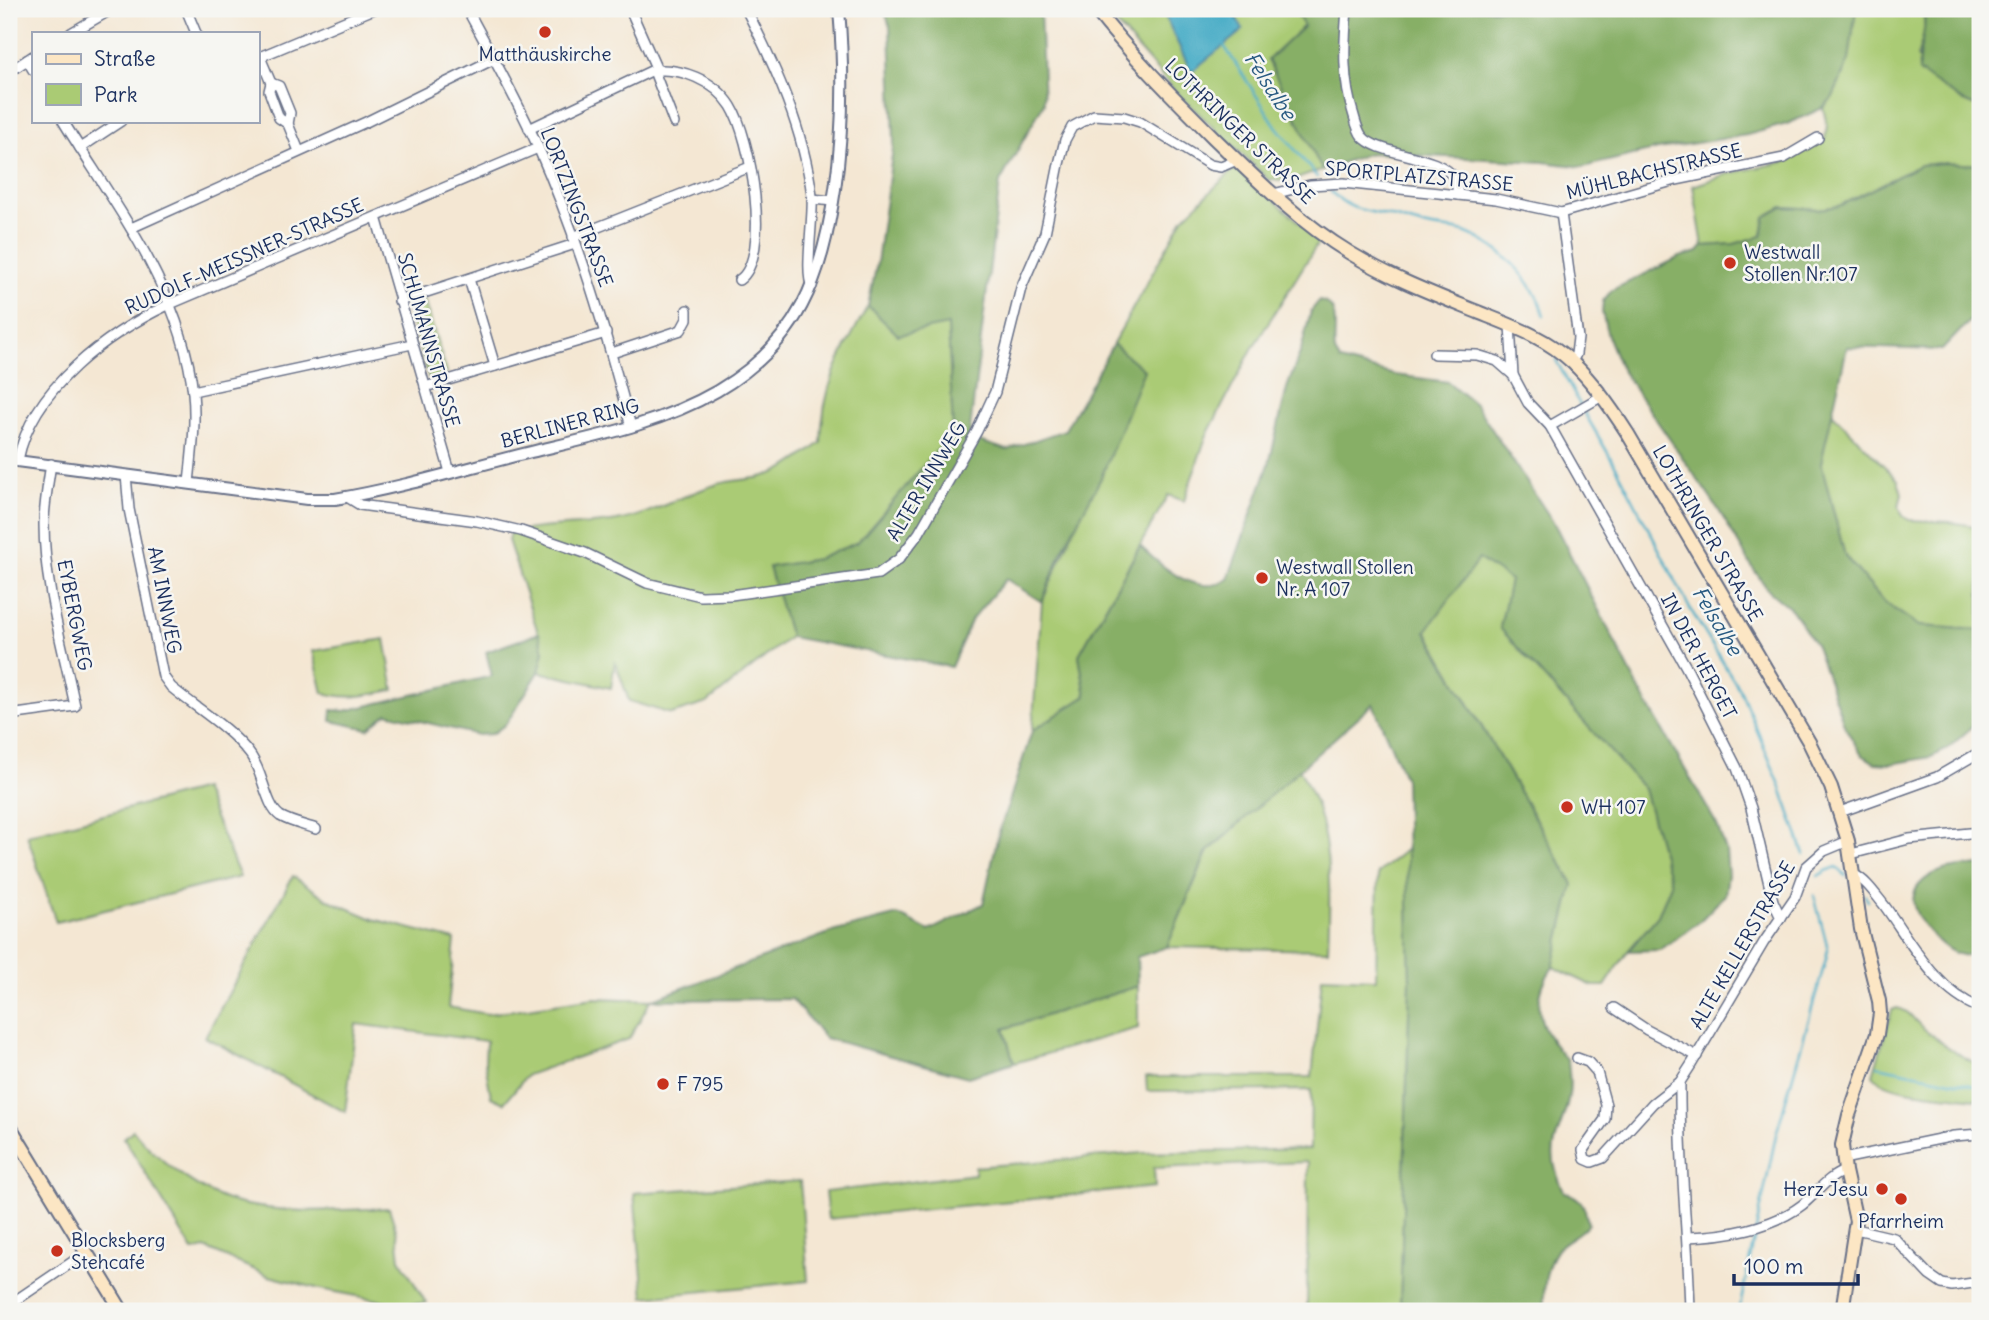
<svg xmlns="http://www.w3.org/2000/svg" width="1989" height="1320" font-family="Delius,sans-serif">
<rect width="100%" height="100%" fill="#f6f6f2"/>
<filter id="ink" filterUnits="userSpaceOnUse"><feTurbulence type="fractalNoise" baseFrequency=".0143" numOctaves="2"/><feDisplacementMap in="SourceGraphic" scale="14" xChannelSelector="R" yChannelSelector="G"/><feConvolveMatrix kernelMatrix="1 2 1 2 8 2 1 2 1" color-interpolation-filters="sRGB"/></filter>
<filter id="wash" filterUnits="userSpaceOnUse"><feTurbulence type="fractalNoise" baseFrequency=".00686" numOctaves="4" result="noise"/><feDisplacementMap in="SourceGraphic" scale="28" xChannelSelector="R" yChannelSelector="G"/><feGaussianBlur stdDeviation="1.57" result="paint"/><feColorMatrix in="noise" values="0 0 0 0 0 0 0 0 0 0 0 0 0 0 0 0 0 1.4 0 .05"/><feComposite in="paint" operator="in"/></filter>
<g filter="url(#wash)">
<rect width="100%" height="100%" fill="#f4e7d3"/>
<g fill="#aacb74" stroke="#627d69" stroke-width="2">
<path d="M1103,9H1294L1304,26L1268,60L1322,170L1291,181L1269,180L1178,94Z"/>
<path d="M1856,9H1923L1925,30L1917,57L1961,100L1980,108V165L1943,163L1920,165L1839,206L1819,209L1783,207L1765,217L1762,236L1734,244L1703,246L1693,186L1727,174L1788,161L1825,139L1827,125L1823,108C1848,82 1851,43 1856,9Z"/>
<path d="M1236,167L1320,240L1252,349L1206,437L1184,501L1168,495L1079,655L1086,696L1032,731L1042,602L1144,370L1113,344L1183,218Z"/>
<path d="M424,299L447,373L429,379L406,304Z"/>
<path d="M868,306L898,335L948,324L953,432L858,542L818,559L769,567L790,637L707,703L671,714L629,701L615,661L611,688L539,672L544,651L508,540L510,533C545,524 582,527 617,521C653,514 684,494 718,484C732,480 747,480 761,477C784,472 803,456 821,443C822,386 841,354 868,306Z"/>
<path d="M1832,413L1898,480L1902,494L1899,506L1903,516L1909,520L1950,522L1980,527V630L1919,626L1884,602L1845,556L1821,463Z"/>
<path d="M1479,558L1511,580L1500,628L1644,789L1671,884L1658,916L1628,951L1605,986H1593L1553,967L1573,884L1426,630Z"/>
<path d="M385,639L394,690C369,695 348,700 323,693L313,651Z"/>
<path d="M1299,768C1305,781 1313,795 1317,808C1332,854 1330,903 1328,950L1167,947L1207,853Z"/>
<path d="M203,789L240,877L56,922L27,835Z"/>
<path d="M1407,849L1410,981L1400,1311H1307L1308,1162L1154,1168L1155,1187L828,1219L825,1192L975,1174V1167L1142,1153L1310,1149L1311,1090L1147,1091L1146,1077H1312L1322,977L1376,979L1378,873Z"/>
<path d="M293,876L329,900L373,919L455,940L448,1007L487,1014L594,998L651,1000L629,1039L527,1075L504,1103L491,1097L485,1062L486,1041L356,1024L345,1112L205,1037Z"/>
<path d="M1138,986V1028L1014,1063L1004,1029Z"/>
<path d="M1897,1008C1910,1010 1914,1021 1923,1028C1940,1042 1960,1057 1980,1065V1100C1954,1094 1889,1095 1873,1075L1892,1010Z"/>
<path d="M133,1130C156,1159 202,1195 238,1203C287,1215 339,1210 389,1208L397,1233L400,1259L426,1303L405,1305L320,1289L269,1276L205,1248L193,1251L124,1138Z"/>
<path d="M800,1181L808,1281L644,1297L634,1193Z"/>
</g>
<g fill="#87af66" stroke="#516f62" stroke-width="2">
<path d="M884,9H1040L1044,103L1000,182L969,438L1007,450L1065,430L1113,344L1144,370L1101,478L1062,551L1042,602L1006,579L972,619L951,667L790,637L769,567L818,559L858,542L953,432L948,325L898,335L868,306L877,263L894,141L890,27Z"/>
<path d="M1294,9H1856L1849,60L1833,97L1823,108L1787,124L1747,135L1658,149L1583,167L1543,162L1370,153L1322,170L1268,60L1304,26Z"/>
<path d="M1923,9H1980V108L1961,100L1919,72C1916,50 1929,31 1923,9Z"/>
<path d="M1943,163L1980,165V310L1942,350L1847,347L1821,463L1845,556L1884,602L1919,626L1980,630V720L1946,750L1931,757L1891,764L1875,763L1861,754L1845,727L1816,646L1792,610L1769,591L1754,570L1718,509L1621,369L1609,340L1602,312L1603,301L1612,290L1680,257L1698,252L1703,246L1734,244L1762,236L1765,217L1783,207L1819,209L1839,206L1920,165Z"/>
<path d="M1319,301C1343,304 1332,335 1335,351C1335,354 1339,358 1340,361L1395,375L1448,382L1476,405L1555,525L1639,689L1717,825L1726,851L1728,875L1725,895L1700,921L1660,950L1628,951L1658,916L1671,884L1644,789L1500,628L1510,580L1479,559L1426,631L1573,884L1553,967C1527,1003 1541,1033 1568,1061C1569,1072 1571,1085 1569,1095C1561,1141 1541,1142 1564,1192C1582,1197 1585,1206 1588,1224C1580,1234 1571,1237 1561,1245C1545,1260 1543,1291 1544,1311H1400L1410,981L1405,779L1373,704L1207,852L1167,947L1137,957L1138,986L1004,1029L1014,1063L968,1077L825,1038L792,999L651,1000L832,932L898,915L929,931L983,904L997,839L1032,731L1086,696L1079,655L1140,546C1162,567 1198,599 1228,579L1269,464L1287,388L1301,350L1311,311Z"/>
<path d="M539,633L544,651L539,672L506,724L492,734L478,735L387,713L368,729L331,721L332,710L345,711L492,676L486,652Z"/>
<path d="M1980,865V954C1972,956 1961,956 1953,952C1935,942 1900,907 1919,885C1933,868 1959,867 1980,865Z"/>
</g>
<path fill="#47acc6" stroke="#316e92" stroke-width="2" d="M1162,9H1232L1243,30L1191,72Z"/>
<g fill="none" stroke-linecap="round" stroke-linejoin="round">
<g stroke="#47acc6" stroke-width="2.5">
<path d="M1221,41L1276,126L1317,177"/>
<path d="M1331,192C1352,211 1359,209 1385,215C1399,218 1413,224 1427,226C1439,229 1452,228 1464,232C1501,246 1534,279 1544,316"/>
<path d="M1556,360L1580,405"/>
<path d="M1584,412L1619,472L1689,607L1741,692L1780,785L1804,854"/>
<path d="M1818,876L1826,871L1837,867L1846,876"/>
<path d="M1865,895L1868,901"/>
<path d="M1878,1066L1980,1087"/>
<path d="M1739,1311L1776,1135L1826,959L1828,949L1814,895"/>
</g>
</g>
</g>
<g filter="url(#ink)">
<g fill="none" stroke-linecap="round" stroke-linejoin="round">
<g stroke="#676f87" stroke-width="12">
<g id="minor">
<path d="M186,9L196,33"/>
<path d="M467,9C492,55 517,100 538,147C578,237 606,332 631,427"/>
<path d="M630,9L657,70"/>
<path d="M746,9C776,68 804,130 812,196C814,215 804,275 812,286"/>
<path d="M1347,9C1344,46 1342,80 1354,116C1356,123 1358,131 1362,136C1378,156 1441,154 1455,179C1457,184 1457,190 1458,195"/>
<path d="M71,33L112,9"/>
<path d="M260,57L271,83L269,91L279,118L288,124L299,151"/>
<path d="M257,58L374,9"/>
<path d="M27,60L33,70"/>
<path d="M654,71L674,123"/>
<path d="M9,72L33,56"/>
<path d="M271,83L279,86L290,113L288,124"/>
<path d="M63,121C115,206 182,290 193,393C196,423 192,453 189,483"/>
<path d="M529,129L651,71C680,66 715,81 731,106C750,136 773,257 739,280"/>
<path d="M80,148L121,121"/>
<path d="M1273,194L1310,185L1343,183L1496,199L1561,213L1676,180L1784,158L1818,138"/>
<path d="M812,199L833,201"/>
<path d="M1561,213L1578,338L1576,354L1572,362"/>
<path d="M376,217L450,472"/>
<path d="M131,228L366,122L494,59"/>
<path d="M573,237L750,167"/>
<path d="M469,279L495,366"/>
<path d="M399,301L575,244"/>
<path d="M1510,325L1513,375"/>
<path d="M612,353L681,330L687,319V310"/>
<path d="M1434,354L1477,355L1497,361L1513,375L1528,403L1550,426L1686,667L1737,768L1751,808L1773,901L1781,918"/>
<path d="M425,387L606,333"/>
<path d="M193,391L412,344"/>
<path d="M1550,426L1602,396"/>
<path d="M18,460C32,388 108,333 170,304L538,148"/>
<path d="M126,475L129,509L163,676L171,687C196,708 229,727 249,753C263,770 265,805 280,816C290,822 304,825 316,829"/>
<path d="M347,497L360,505L477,521L521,531L585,553L647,583L701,596L731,595L878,574L899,559L919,533L977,431L995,392L1021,288L1045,233L1059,164L1065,140L1072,127L1094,115L1124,117L1140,122L1210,165L1221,167L1237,160"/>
<path d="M9,715L75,706C63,647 44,584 44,524C44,504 48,484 51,464"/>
<path d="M1840,812L1937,777L1980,752"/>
<path d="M1851,854L1909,839L1980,832"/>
<path d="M1853,874C1866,880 1875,894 1884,905C1911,942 1935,991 1980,1008"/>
<path d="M1614,1008L1647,1030L1697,1056"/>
<path d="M1577,1058L1588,1062L1597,1072L1606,1105L1605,1119L1583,1150L1585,1159L1592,1162L1603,1158L1653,1103L1680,1082L1691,1065L1764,942L1795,897L1806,867L1824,851L1848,841"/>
<path d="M1680,1082C1679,1158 1688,1234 1690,1311"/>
<path d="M1843,1159L1954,1136L1980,1134"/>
<path d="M1856,1229L1894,1238L1929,1275L1942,1284L1952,1286L1980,1282"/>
<path d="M1688,1237C1725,1236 1772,1228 1802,1205C1816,1194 1828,1176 1845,1171"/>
<path d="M9,1305L87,1252"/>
</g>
</g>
<g stroke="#676f87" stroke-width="14">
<path id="tertiary" d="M9,460L307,499H335C401,488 466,468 531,452C594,437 660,424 717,391C799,343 822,278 835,189C844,128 844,69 839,9"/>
</g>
<g stroke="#676f87" stroke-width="16">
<g id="secondary">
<path d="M1095,9C1131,55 1172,96 1213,137C1256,179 1299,222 1350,253C1391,278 1436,295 1480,313C1513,326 1547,338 1573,363C1595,384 1612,409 1628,434L1809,742L1831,787L1848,841L1861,929L1879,1001L1880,1013L1877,1034L1849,1115L1842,1145L1845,1171L1856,1221L1842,1311"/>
<path d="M9,1125L122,1311"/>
</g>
</g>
<use href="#minor" stroke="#fff" stroke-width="9"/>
<use href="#tertiary" stroke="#fff" stroke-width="10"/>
<use href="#secondary" stroke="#fce6c4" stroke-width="12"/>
</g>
</g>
<g fill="#c8321e" stroke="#f6f6f2" stroke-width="2.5">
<circle cx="545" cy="32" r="7"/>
<circle cx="1730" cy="263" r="7"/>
<circle cx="1262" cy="578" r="7"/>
<circle cx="1567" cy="807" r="7"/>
<circle cx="663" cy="1084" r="7"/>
<circle cx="1882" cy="1189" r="7"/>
<circle cx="1901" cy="1199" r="7"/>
<circle cx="57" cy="1251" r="7"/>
</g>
<g text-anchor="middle" stroke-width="5" stroke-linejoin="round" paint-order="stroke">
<g font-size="19" fill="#1b2f5e" stroke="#f6f6f2" text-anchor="start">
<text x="545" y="61" text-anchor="middle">Matthäuskirche</text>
<text x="1744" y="259">Westwall<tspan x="1744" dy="22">Stollen Nr.107</tspan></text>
<text x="1276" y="574">Westwall Stollen<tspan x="1276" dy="22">Nr. A 107</tspan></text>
<text x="1581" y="814">WH 107</text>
<text x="677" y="1091">F 795</text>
<text x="1868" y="1196" text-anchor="end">Herz Jesu</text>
<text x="1901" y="1228" text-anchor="middle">Pfarrheim</text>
<text x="71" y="1247">Blocksberg<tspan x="71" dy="22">Stehcafé</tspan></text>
</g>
<g font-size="19" fill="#1b2f5e" stroke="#f6f6f2">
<text transform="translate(1240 131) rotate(44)" y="7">LOTHRINGER STRASSE</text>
<text transform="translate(1654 171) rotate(-14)" y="7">MÜHLBACHSTRASSE</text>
<text transform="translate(1419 176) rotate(5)" y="7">SPORTPLATZSTRASSE</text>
<text transform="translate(577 207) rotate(69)" y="7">LORTZINGSTRASSE</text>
<text transform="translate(244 256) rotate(-24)" y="7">RUDOLF-MEISSNER-STRASSE</text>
<text transform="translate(429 340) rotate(74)" y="7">SCHUMANNSTRASSE</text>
<text transform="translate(570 423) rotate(-15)" y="7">BERLINER RING</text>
<text transform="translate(926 481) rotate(-59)" y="7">ALTER INNWEG</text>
<text transform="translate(1708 533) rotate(60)" y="7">LOTHRINGER STRASSE</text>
<text transform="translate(165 600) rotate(79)" y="7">AM INNWEG</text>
<text transform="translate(75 615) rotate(79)" y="7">EYBERGWEG</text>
<text transform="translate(1699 656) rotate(62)" y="7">IN DER HERGET</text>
<text transform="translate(1742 945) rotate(-60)" y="7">ALTE KELLERSTRASSE</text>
</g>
<g font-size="21" font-style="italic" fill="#2a5b82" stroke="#f6f6f2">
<text transform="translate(1270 86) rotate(57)" y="7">Felsalbe</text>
<text transform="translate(1717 621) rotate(59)" y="7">Felsalbe</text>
</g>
</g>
<rect width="1989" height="1320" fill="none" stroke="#f6f6f2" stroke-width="35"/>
<rect x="32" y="32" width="228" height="91" fill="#f6f6f2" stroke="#9ea6b7" stroke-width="2"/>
<rect x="46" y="54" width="35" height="10" fill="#fce6c4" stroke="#9ea6b7" stroke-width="2"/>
<text x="94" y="66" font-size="21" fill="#1b2f5e">Straße</text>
<rect x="46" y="84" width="35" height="21" fill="#aacb74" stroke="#9ea6b7" stroke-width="2"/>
<text x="94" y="102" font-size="21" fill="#1b2f5e">Park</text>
<path d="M1734 1274v10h124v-10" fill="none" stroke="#1b2f5e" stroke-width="3.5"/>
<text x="1744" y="1274" font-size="21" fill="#1b2f5e" stroke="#f6f6f2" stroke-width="5" paint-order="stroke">100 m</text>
</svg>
